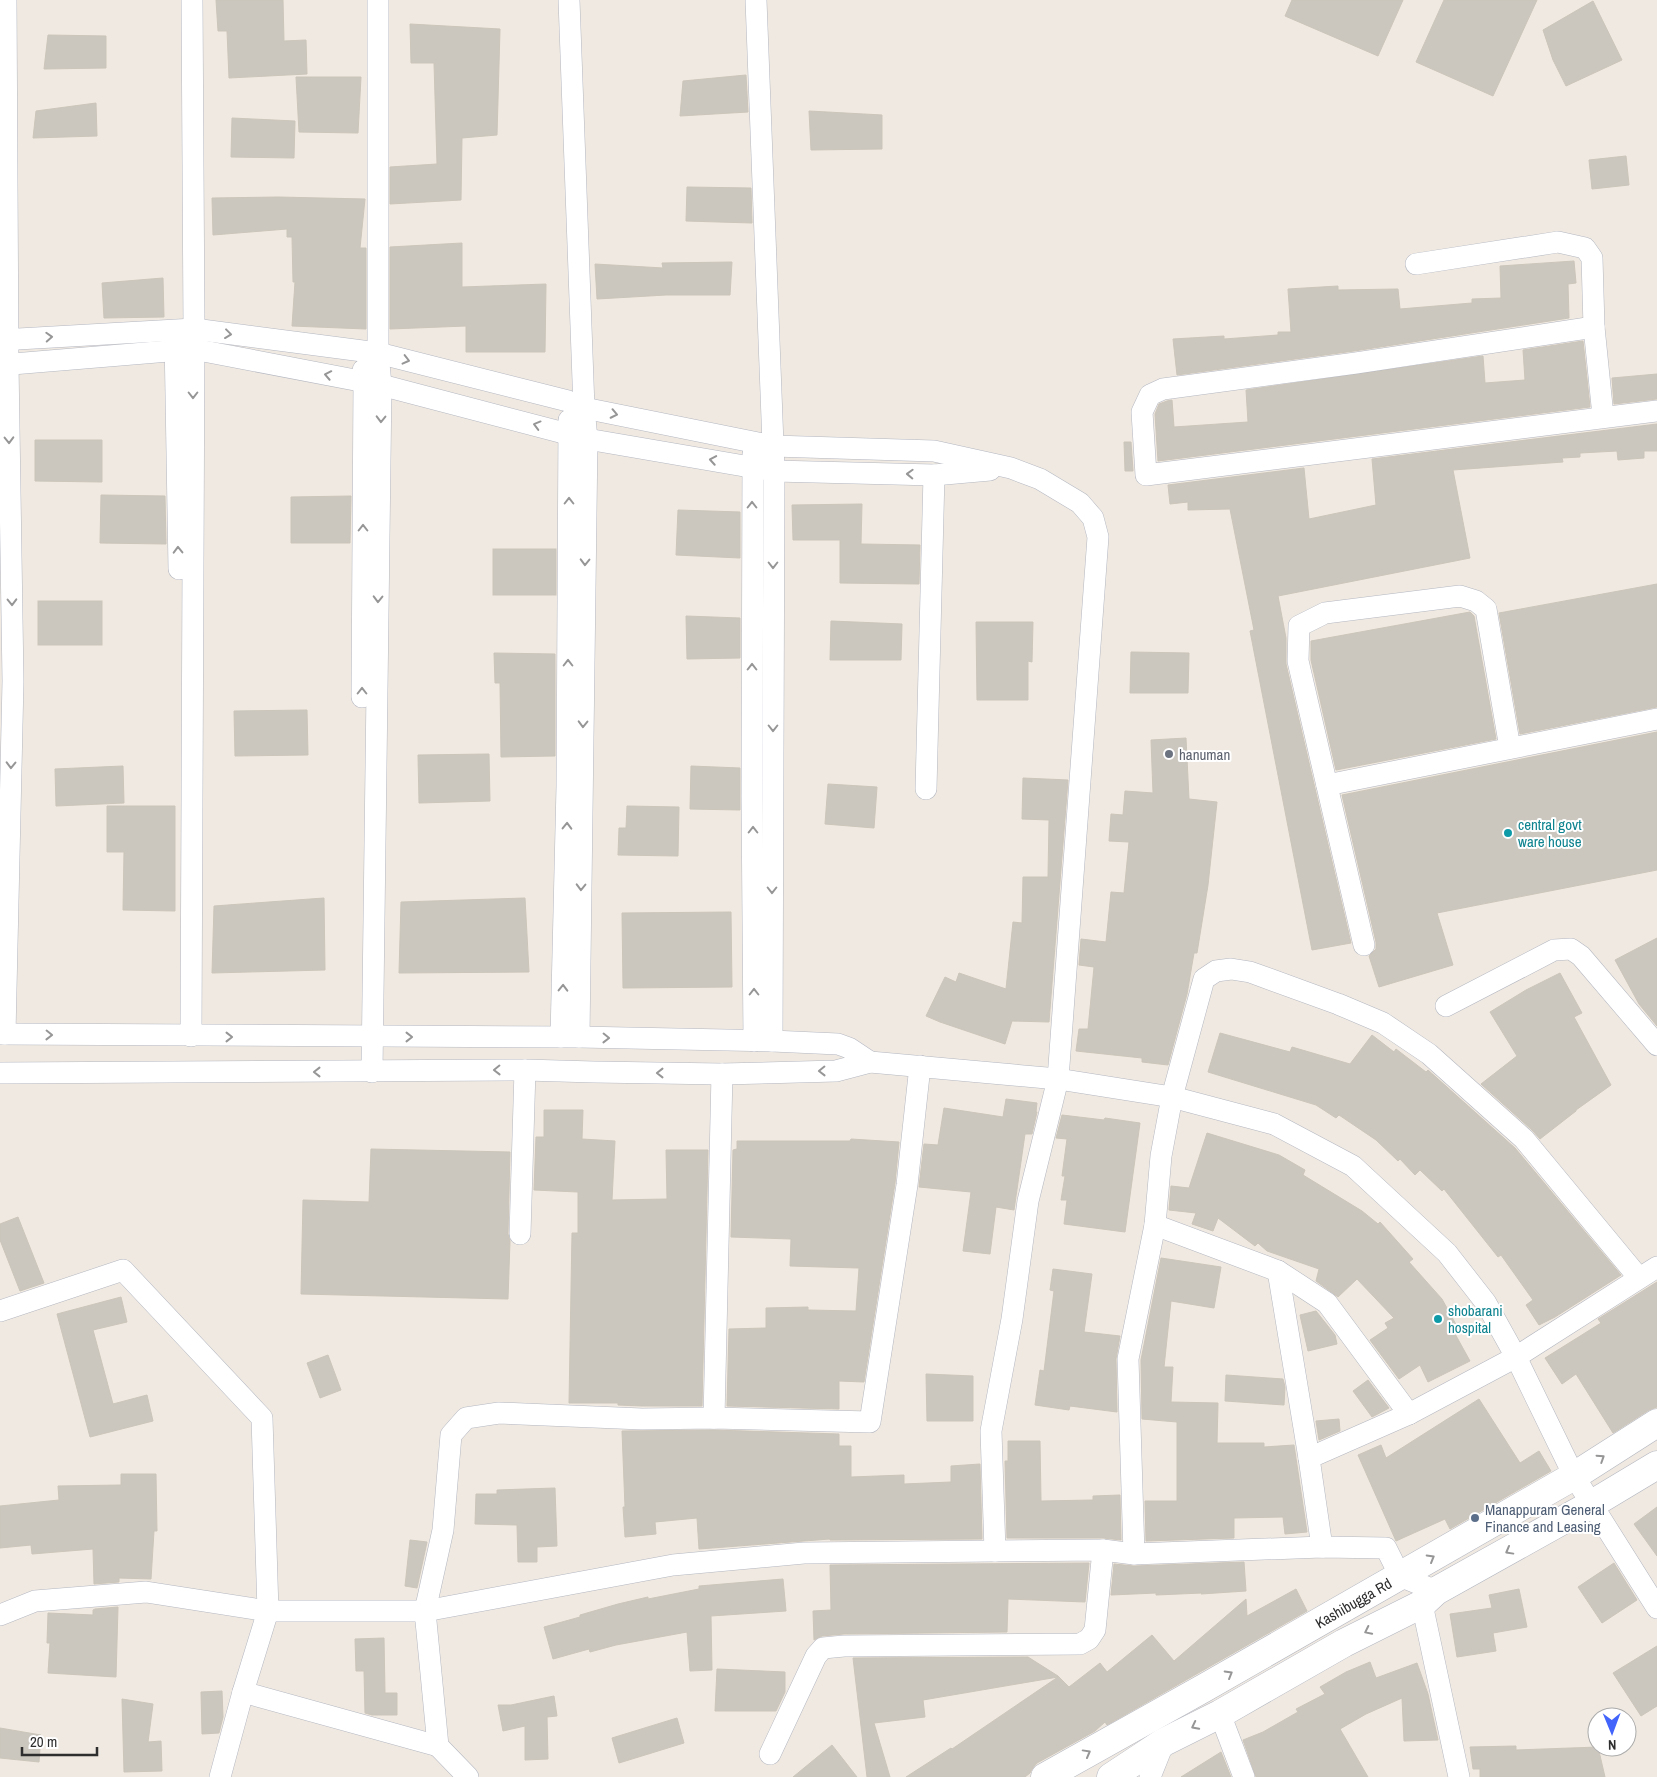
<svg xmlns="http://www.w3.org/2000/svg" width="1657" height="1777" font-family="'Archivo Narrow',sans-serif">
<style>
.building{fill:#cbc7bf;stroke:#cbc5ba}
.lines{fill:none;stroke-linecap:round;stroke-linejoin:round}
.street-casing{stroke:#b4b7c1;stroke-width:22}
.secondary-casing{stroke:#b4b7c1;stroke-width:29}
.street{stroke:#fff;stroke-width:21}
.secondary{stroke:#fff;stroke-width:28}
.oneway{stroke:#969696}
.worship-dot{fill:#6b7280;stroke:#fff;stroke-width:2}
.culture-dot{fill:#0f9aa8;stroke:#fff;stroke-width:2}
.service-dot{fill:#5c6f8a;stroke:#fff;stroke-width:2}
.labels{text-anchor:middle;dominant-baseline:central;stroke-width:4;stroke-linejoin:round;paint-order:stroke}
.worship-label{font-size:15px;fill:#5b616d;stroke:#fff;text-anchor:start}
.culture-label{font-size:15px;fill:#0d838f;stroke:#fff;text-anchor:start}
.service-label{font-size:15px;fill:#4e5e75;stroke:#fff;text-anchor:start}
.street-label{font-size:15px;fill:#2e2e2e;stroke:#fff}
</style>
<rect width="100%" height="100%" fill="#efe9e1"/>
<g class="building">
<polygon points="216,0 283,0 284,41 306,40 307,74 229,78 227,31 218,31"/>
<polygon points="1292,0 1403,0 1378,56 1285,16"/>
<polygon points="1444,0 1537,0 1493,96 1416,62"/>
<polygon points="1593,1 1622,60 1566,86 1553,60 1543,30"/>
<polygon points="410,24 500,29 497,135 462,138 461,200 390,204 390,167 437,164 434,63 411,63"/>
<polygon points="48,35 106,36 106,68 44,69"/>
<polygon points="746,75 748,112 680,116 683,81"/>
<polygon points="296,77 361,77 358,133 299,132"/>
<polygon points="96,103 97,136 33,138 36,111"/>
<polygon points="809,111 882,115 882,149 811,150"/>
<polygon points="232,118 295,121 294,158 231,157"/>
<polygon points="1626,156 1629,185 1592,189 1589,160"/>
<polygon points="687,187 751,188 752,223 686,221"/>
<polygon points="278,197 365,199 360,248 366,248 366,329 292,326 295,282 293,282 292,237 287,237 287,229 213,235 212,198"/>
<polygon points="462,243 462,287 546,284 545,352 466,352 466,326 390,329 390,247"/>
<polygon points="1574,261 1576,283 1568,284 1569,318 1354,351 1177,375 1173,339 1224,336 1224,339 1278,335 1278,332 1291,332 1288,289 1338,286 1338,290 1398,289 1400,309 1472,303 1472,299 1501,298 1500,266"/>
<polygon points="732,262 730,295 666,295 597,299 595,264 663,268 662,263"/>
<polygon points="163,278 164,317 104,318 102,283"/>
<polygon points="1583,341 1590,407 1158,461 1155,414 1159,404 1167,401 1172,400 1174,427 1248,422 1246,390 1483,356 1485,383 1525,380 1523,350"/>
<polygon points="1657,374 1657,399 1614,404 1612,378"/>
<polygon points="1657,424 1657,451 1644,451 1644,458 1618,460 1617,451 1580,453 1580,457 1562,458 1563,462 1453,470 1470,558 1278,596 1286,638 1286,664 1351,943 1312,950 1250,631 1254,630 1230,509 1188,510 1188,502 1170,504 1168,485 1304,468 1309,519 1376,505 1372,459"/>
<polygon points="35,440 102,440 102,482 35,481"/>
<polygon points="1124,442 1131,442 1133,471 1125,471"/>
<polygon points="101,495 165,496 166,544 100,543"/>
<polygon points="351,496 350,543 291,543 291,497"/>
<polygon points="862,504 861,544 920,545 919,584 840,583 840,540 793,540 792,505"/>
<polygon points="678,510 740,512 740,558 676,555"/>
<rect x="493" y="549" width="63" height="46"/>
<polygon points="1657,584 1657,707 1520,734 1499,613"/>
<rect x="38" y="601" width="64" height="44"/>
<polygon points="1470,612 1474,616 1496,739 1336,770 1311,660 1311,641"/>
<polygon points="686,616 740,618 740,658 687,659"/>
<polygon points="831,621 902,624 901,660 830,660"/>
<polygon points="976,622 1033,622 1032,662 1028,661 1028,700 977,700"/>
<polygon points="1131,652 1189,653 1188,693 1130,693"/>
<polygon points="494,653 555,654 555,756 501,757 500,683 495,683"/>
<polygon points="307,710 308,755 235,756 234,711"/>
<polygon points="1657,732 1657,870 1437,913 1453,965 1379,987 1369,956 1376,949 1376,942 1342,795"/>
<polygon points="1186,738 1189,799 1217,802 1208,885 1197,953 1194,953 1187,994 1168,1065 1142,1062 1142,1058 1076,1051 1079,1029 1088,1029 1094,967 1079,965 1081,939 1106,942 1111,892 1124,893 1129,842 1109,841 1111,814 1123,815 1125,791 1153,793 1151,740"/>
<polygon points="489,754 490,801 419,803 418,755"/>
<polygon points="123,766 124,803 56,806 55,769"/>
<polygon points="691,766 740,768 740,810 690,809"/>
<polygon points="1023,778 1068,780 1049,1022 1012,1021 1005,1044 940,1022 926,1016 945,977 956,982 959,973 1006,989 1013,922 1022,923 1023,877 1048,877 1049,820 1022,819"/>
<polygon points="828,784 877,787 874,828 825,824"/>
<polygon points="107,806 175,806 175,911 123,910 124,852 107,852"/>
<polygon points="627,806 679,807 678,856 618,855 619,828 626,828"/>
<polygon points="324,898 325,970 212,973 214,906"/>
<polygon points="525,898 529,972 399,973 401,902"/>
<polygon points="731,912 732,987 623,988 622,913"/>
<polygon points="1657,938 1657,1026 1639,1004 1615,960"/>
<polygon points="1560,973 1582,1013 1574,1017 1611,1085 1576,1110 1576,1111 1540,1139 1532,1130 1481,1084 1517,1056 1490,1012 1526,990"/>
<polygon points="1220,1033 1290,1052 1292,1047 1350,1064 1372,1035 1394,1052 1396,1049 1426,1072 1428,1070 1515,1148 1621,1275 1555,1317 1539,1325 1526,1305 1533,1300 1501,1255 1498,1257 1444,1189 1442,1191 1420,1170 1415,1175 1400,1159 1398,1161 1376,1140 1339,1115 1336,1118 1316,1105 1208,1072"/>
<polygon points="1006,1099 1037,1103 1036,1112 1037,1112 1032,1134 1025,1134 1014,1210 996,1207 990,1254 963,1251 971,1192 919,1187 924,1144 938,1145 944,1108 1003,1117"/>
<polygon points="544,1110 583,1110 582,1139 615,1141 612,1200 667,1199 666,1150 708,1150 702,1406 642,1406 618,1405 618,1403 569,1403 572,1233 578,1233 578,1192 534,1190 536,1137 544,1137"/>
<polygon points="1062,1115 1104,1120 1105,1118 1140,1123 1125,1232 1064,1224 1067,1200 1061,1200 1065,1176 1062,1176 1067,1139 1056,1138"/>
<polygon points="1207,1133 1279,1155 1305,1170 1303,1175 1362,1211 1378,1224 1380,1222 1413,1259 1409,1262 1442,1299 1459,1330 1454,1332 1470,1361 1428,1382 1420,1365 1399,1379 1370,1340 1388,1328 1385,1323 1394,1318 1357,1279 1338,1297 1316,1281 1319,1269 1267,1251 1258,1243 1255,1246 1218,1218 1213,1231 1192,1224 1196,1213 1169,1210 1171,1186 1189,1188"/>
<polygon points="851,1139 899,1142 895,1183 864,1382 839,1381 839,1409 727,1406 729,1329 766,1328 766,1308 808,1307 808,1310 856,1311 859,1268 790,1266 791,1239 731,1237 733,1150 737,1149 737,1141 850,1141"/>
<polygon points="371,1149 510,1152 508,1234 510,1241 508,1299 301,1294 303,1200 369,1202"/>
<polygon points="18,1217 44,1283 20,1291 0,1240 0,1224"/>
<polygon points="1161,1258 1221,1267 1214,1308 1171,1301 1164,1367 1173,1367 1171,1402 1218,1403 1217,1443 1264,1443 1264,1447 1294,1445 1307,1532 1285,1534 1283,1517 1234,1518 1234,1538 1146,1541 1145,1501 1177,1501 1177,1422 1142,1419 1141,1360"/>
<polygon points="1053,1269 1092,1274 1084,1332 1120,1336 1116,1359 1117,1412 1070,1406 1069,1410 1035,1405 1040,1370 1044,1371 1054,1291 1050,1290"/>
<polygon points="1657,1282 1657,1407 1649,1410 1613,1433 1576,1374 1562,1384 1545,1358 1601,1323 1598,1319"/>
<polygon points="121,1297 127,1322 93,1330 113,1404 147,1395 153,1421 90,1437 57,1314"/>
<polygon points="1316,1311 1335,1335 1337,1344 1308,1351 1300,1315"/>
<polygon points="328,1355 341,1390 320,1398 307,1363"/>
<polygon points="926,1374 973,1376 973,1421 927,1421"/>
<polygon points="1226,1375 1283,1379 1285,1387 1284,1405 1225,1401"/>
<polygon points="1368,1380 1389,1408 1372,1417 1353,1391"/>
<polygon points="1479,1399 1520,1463 1539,1451 1551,1471 1450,1529 1445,1519 1396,1541 1358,1455 1381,1445 1386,1458"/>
<polygon points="1339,1419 1340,1431 1319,1440 1316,1421"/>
<polygon points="714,1430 839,1434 839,1446 851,1446 851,1477 904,1475 904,1484 951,1482 951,1466 980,1464 982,1539 830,1540 830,1539 699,1549 697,1518 655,1522 656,1534 625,1537 623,1507 625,1507 622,1431"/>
<polygon points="1008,1441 1040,1441 1041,1501 1093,1500 1093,1496 1120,1495 1121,1540 1103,1538 1007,1538 1005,1461 1008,1461"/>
<polygon points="121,1474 156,1474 157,1531 154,1531 151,1579 119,1578 119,1582 94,1584 93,1549 32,1554 31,1545 0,1548 0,1506 59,1500 58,1486 121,1485"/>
<polygon points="555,1488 557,1546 537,1547 537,1562 518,1562 517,1525 475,1524 476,1494 497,1494 497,1490"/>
<polygon points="1657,1507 1657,1556 1634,1524"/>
<polygon points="410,1540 427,1542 417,1588 405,1586"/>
<polygon points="1244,1562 1246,1591 1201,1594 1202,1593 1156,1595 1156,1593 1111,1595 1114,1564 1134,1566"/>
<polygon points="1089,1563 1085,1602 1008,1599 1007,1632 844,1634 822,1636 814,1640 813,1611 831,1610 830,1565"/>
<polygon points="1614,1563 1637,1600 1602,1623 1578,1587"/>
<polygon points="783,1579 786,1611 711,1616 712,1670 690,1671 687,1632 616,1645 590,1652 589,1649 553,1659 544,1627 580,1617 580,1615 618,1604 648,1597 648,1599 699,1589 699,1586"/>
<polygon points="1296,1589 1307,1611 1107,1725 1105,1722 1095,1731 1037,1763 1032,1769 1030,1773 1025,1777 906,1777 951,1748 952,1749 1058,1677 923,1700 925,1717 874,1723 890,1777 867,1777 853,1658 1028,1657 1058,1676 1069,1687 1100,1663 1107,1672 1152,1635 1174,1661 1246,1599 1247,1616"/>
<polygon points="1519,1589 1527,1627 1493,1633 1496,1651 1457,1657 1450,1614 1492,1608 1489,1595"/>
<polygon points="118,1607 116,1677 48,1673 50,1643 47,1643 48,1613 93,1615 93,1610 95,1609"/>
<polygon points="384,1638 385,1693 397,1693 397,1715 372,1715 365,1713 364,1671 356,1671 355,1639"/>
<polygon points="1657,1646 1657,1706 1641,1716 1613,1673"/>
<polygon points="1370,1662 1376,1678 1417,1663 1428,1694 1438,1740 1404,1741 1402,1698 1366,1714 1340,1729 1368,1777 1256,1777 1243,1740 1263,1732 1298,1712 1296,1709 1325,1694 1320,1687 1346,1672"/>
<polygon points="717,1669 785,1672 785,1692 776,1711 715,1711"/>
<polygon points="222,1691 223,1717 219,1733 202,1734 201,1692"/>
<polygon points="554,1696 557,1716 547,1717 548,1759 525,1760 525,1726 503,1731 498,1705 511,1705"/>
<polygon points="122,1699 153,1704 148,1742 161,1741 162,1771 124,1772"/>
<polygon points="677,1718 684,1743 619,1763 612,1738"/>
<polygon points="0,1728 41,1735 39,1762 0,1758"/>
<polygon points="832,1745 857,1777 793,1777"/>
<polygon points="1516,1746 1516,1750 1598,1747 1605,1777 1480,1777 1480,1769 1473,1769 1470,1747"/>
<polygon points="1221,1752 1231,1777 1181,1777"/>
</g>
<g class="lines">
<defs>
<g id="street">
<polyline points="569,0 584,408 587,439 579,1037"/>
<polyline points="756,0 774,471 772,1041"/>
<polyline points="1416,264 1558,242 1585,248 1592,258 1594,327 1603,416"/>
<polyline points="1594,327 1356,363 1163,389 1150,395 1142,412 1146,475 1657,411"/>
<polyline points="175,337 179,569"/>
<polyline points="0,340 194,329 378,353 568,401 584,408 773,446 934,451 1011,468 1040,479 1080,503 1093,518 1098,537 1058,1079 1028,1201 1012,1319 991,1431 995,1551"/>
<polyline points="0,365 193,349 381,385 587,439 774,471 934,475 990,470"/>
<polyline points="753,454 752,798 754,1041"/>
<polyline points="362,697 364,382 363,370"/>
<polyline points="1327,785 1657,719"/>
<polyline points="926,789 934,475"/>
<polyline points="1364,945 1298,661 1299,626 1325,613 1460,596 1476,601 1486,609 1510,748"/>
<polyline points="1446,1006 1554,950 1571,949 1581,956 1657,1045"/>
<polyline points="0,1034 579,1037 772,1041 838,1044 849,1048 870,1062"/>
<polyline points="5,1034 13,681 8,364 6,0"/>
<polyline points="191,1036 194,329 192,0"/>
<polyline points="561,1037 567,786 569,420"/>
<polyline points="372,1072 381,385 378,353 378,0"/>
<polyline points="0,1073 525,1070 594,1072 722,1074 836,1071 870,1062 1058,1079 1172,1097 1274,1124 1353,1166 1447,1253 1486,1303 1516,1357 1574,1476 1657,1608"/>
<polyline points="1155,1225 1278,1271 1327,1303 1409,1414"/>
<polyline points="520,1234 525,1070"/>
<polyline points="1278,1271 1309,1458"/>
<polyline points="0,1311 123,1270 262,1418 268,1611 243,1692 220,1777"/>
<polyline points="714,1418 722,1074"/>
<polyline points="1322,1547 1309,1458 1409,1414 1516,1357 1657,1267"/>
<polyline points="1134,1554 1128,1359 1155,1225 1161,1156 1172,1097 1204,979 1216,971 1231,969 1250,972 1338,1004 1383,1023 1429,1054 1524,1139 1639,1278"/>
<polyline points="1422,1604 1459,1777"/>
<polyline points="0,1615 35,1601 146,1592 268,1611 425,1611 673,1565 804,1553 1103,1550 1134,1554 1322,1547 1386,1548 1400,1576 1436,1591"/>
<polyline points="243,1692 438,1746"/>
<polyline points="1220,1714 1244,1777"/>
<polyline points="770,1754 816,1656 823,1648 844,1646 1080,1644 1089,1639 1095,1630 1103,1550"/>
<polyline points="468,1777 438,1746 425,1611 443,1530 451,1435 466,1418 499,1413 642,1419 714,1418 870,1422 907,1185 920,1066"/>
<polyline points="1150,1777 1164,1742"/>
</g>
<g id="secondary">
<path id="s1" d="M1045,1777l159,-89 370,-212 83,-53"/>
<polyline points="1111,1777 1164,1742 1220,1714 1344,1643 1422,1604 1436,1591 1592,1504 1657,1465"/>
</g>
</defs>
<use href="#street" class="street-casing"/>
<use href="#secondary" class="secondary-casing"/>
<use href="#street" class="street"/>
<use href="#secondary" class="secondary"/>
</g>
<defs><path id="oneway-chevron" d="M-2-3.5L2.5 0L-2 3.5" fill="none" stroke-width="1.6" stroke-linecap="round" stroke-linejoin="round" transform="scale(1.25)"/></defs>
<g class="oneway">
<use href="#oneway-chevron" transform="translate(228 334) rotate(7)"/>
<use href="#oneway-chevron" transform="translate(49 337) rotate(-3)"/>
<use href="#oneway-chevron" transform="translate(406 360) rotate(14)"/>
<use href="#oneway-chevron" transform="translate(328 375) rotate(-169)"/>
<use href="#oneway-chevron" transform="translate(193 395) rotate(90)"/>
<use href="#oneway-chevron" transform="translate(614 414) rotate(12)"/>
<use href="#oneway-chevron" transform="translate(381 419) rotate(91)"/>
<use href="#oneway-chevron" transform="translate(537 425) rotate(-165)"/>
<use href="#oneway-chevron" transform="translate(9 440) rotate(89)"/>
<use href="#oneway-chevron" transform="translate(713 460) rotate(-170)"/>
<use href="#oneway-chevron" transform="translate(910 474) rotate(-178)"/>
<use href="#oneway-chevron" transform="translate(569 501) rotate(-90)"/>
<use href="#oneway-chevron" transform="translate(752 505) rotate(-90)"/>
<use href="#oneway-chevron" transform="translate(363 528) rotate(-90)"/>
<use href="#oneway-chevron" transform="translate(178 550) rotate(-91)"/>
<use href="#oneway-chevron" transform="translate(585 562) rotate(91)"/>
<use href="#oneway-chevron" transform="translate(773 565) rotate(90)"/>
<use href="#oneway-chevron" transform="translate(378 599) rotate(91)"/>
<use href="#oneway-chevron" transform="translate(12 602) rotate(89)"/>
<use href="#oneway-chevron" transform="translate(568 663) rotate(-90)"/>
<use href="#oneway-chevron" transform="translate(752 667) rotate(-90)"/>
<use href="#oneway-chevron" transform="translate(362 691) rotate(-90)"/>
<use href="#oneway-chevron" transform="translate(583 724) rotate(91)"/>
<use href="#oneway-chevron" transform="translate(773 728) rotate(90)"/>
<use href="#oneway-chevron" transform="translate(11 765) rotate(91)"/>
<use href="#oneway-chevron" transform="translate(567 826) rotate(-89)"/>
<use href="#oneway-chevron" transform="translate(753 830) rotate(-90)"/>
<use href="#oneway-chevron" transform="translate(581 887) rotate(91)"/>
<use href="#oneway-chevron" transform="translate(772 890) rotate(90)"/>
<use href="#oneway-chevron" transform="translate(563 988) rotate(-89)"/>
<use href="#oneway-chevron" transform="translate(754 992) rotate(-90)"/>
<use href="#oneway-chevron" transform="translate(49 1035) rotate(1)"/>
<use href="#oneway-chevron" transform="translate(229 1037)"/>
<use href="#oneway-chevron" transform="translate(409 1037)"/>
<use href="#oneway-chevron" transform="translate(606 1038) rotate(1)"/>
<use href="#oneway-chevron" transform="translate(497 1070) rotate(179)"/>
<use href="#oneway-chevron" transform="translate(822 1071) rotate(179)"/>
<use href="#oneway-chevron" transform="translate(317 1072) rotate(180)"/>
<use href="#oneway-chevron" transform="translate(660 1073) rotate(-180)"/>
<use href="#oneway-chevron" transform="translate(1601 1458) rotate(-33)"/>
<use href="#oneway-chevron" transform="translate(1509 1551) rotate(151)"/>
<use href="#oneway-chevron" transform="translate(1431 1558) rotate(-30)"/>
<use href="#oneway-chevron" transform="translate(1368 1631) rotate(154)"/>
<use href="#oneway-chevron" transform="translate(1229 1674) rotate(-30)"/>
<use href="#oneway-chevron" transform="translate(1195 1726) rotate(153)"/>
<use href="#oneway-chevron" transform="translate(1087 1753) rotate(-29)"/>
</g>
<circle class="worship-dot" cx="1169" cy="754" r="5"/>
<g class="culture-dot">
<circle cx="1508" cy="833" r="5"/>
<circle cx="1438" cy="1319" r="5"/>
</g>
<circle class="service-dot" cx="1475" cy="1518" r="5"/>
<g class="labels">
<g class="worship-label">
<text x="1179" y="754">hanuman</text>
</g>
<g class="culture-label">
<text x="1518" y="824">central govt<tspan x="1518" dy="17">ware house</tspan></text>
<text x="1448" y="1310">shobarani<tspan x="1448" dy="17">hospital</tspan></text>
</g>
<g class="service-label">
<text x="1485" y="1509">Manappuram General<tspan x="1485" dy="17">Finance and Leasing</tspan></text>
</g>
<g class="street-label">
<text stroke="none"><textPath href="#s1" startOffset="354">Kashibugga Rd</textPath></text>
</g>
</g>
<g transform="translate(1612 1732) rotate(179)"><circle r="24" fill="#ffffff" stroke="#ababab"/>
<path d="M0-4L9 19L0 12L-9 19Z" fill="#4264fb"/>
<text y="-8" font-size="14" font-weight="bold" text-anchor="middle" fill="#2e2e2e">N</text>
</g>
<path d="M22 1747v8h75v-8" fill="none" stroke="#2e2e2e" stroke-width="2.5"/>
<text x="30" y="1747" font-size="15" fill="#2e2e2e" stroke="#ffffff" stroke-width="4" paint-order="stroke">20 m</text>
</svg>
